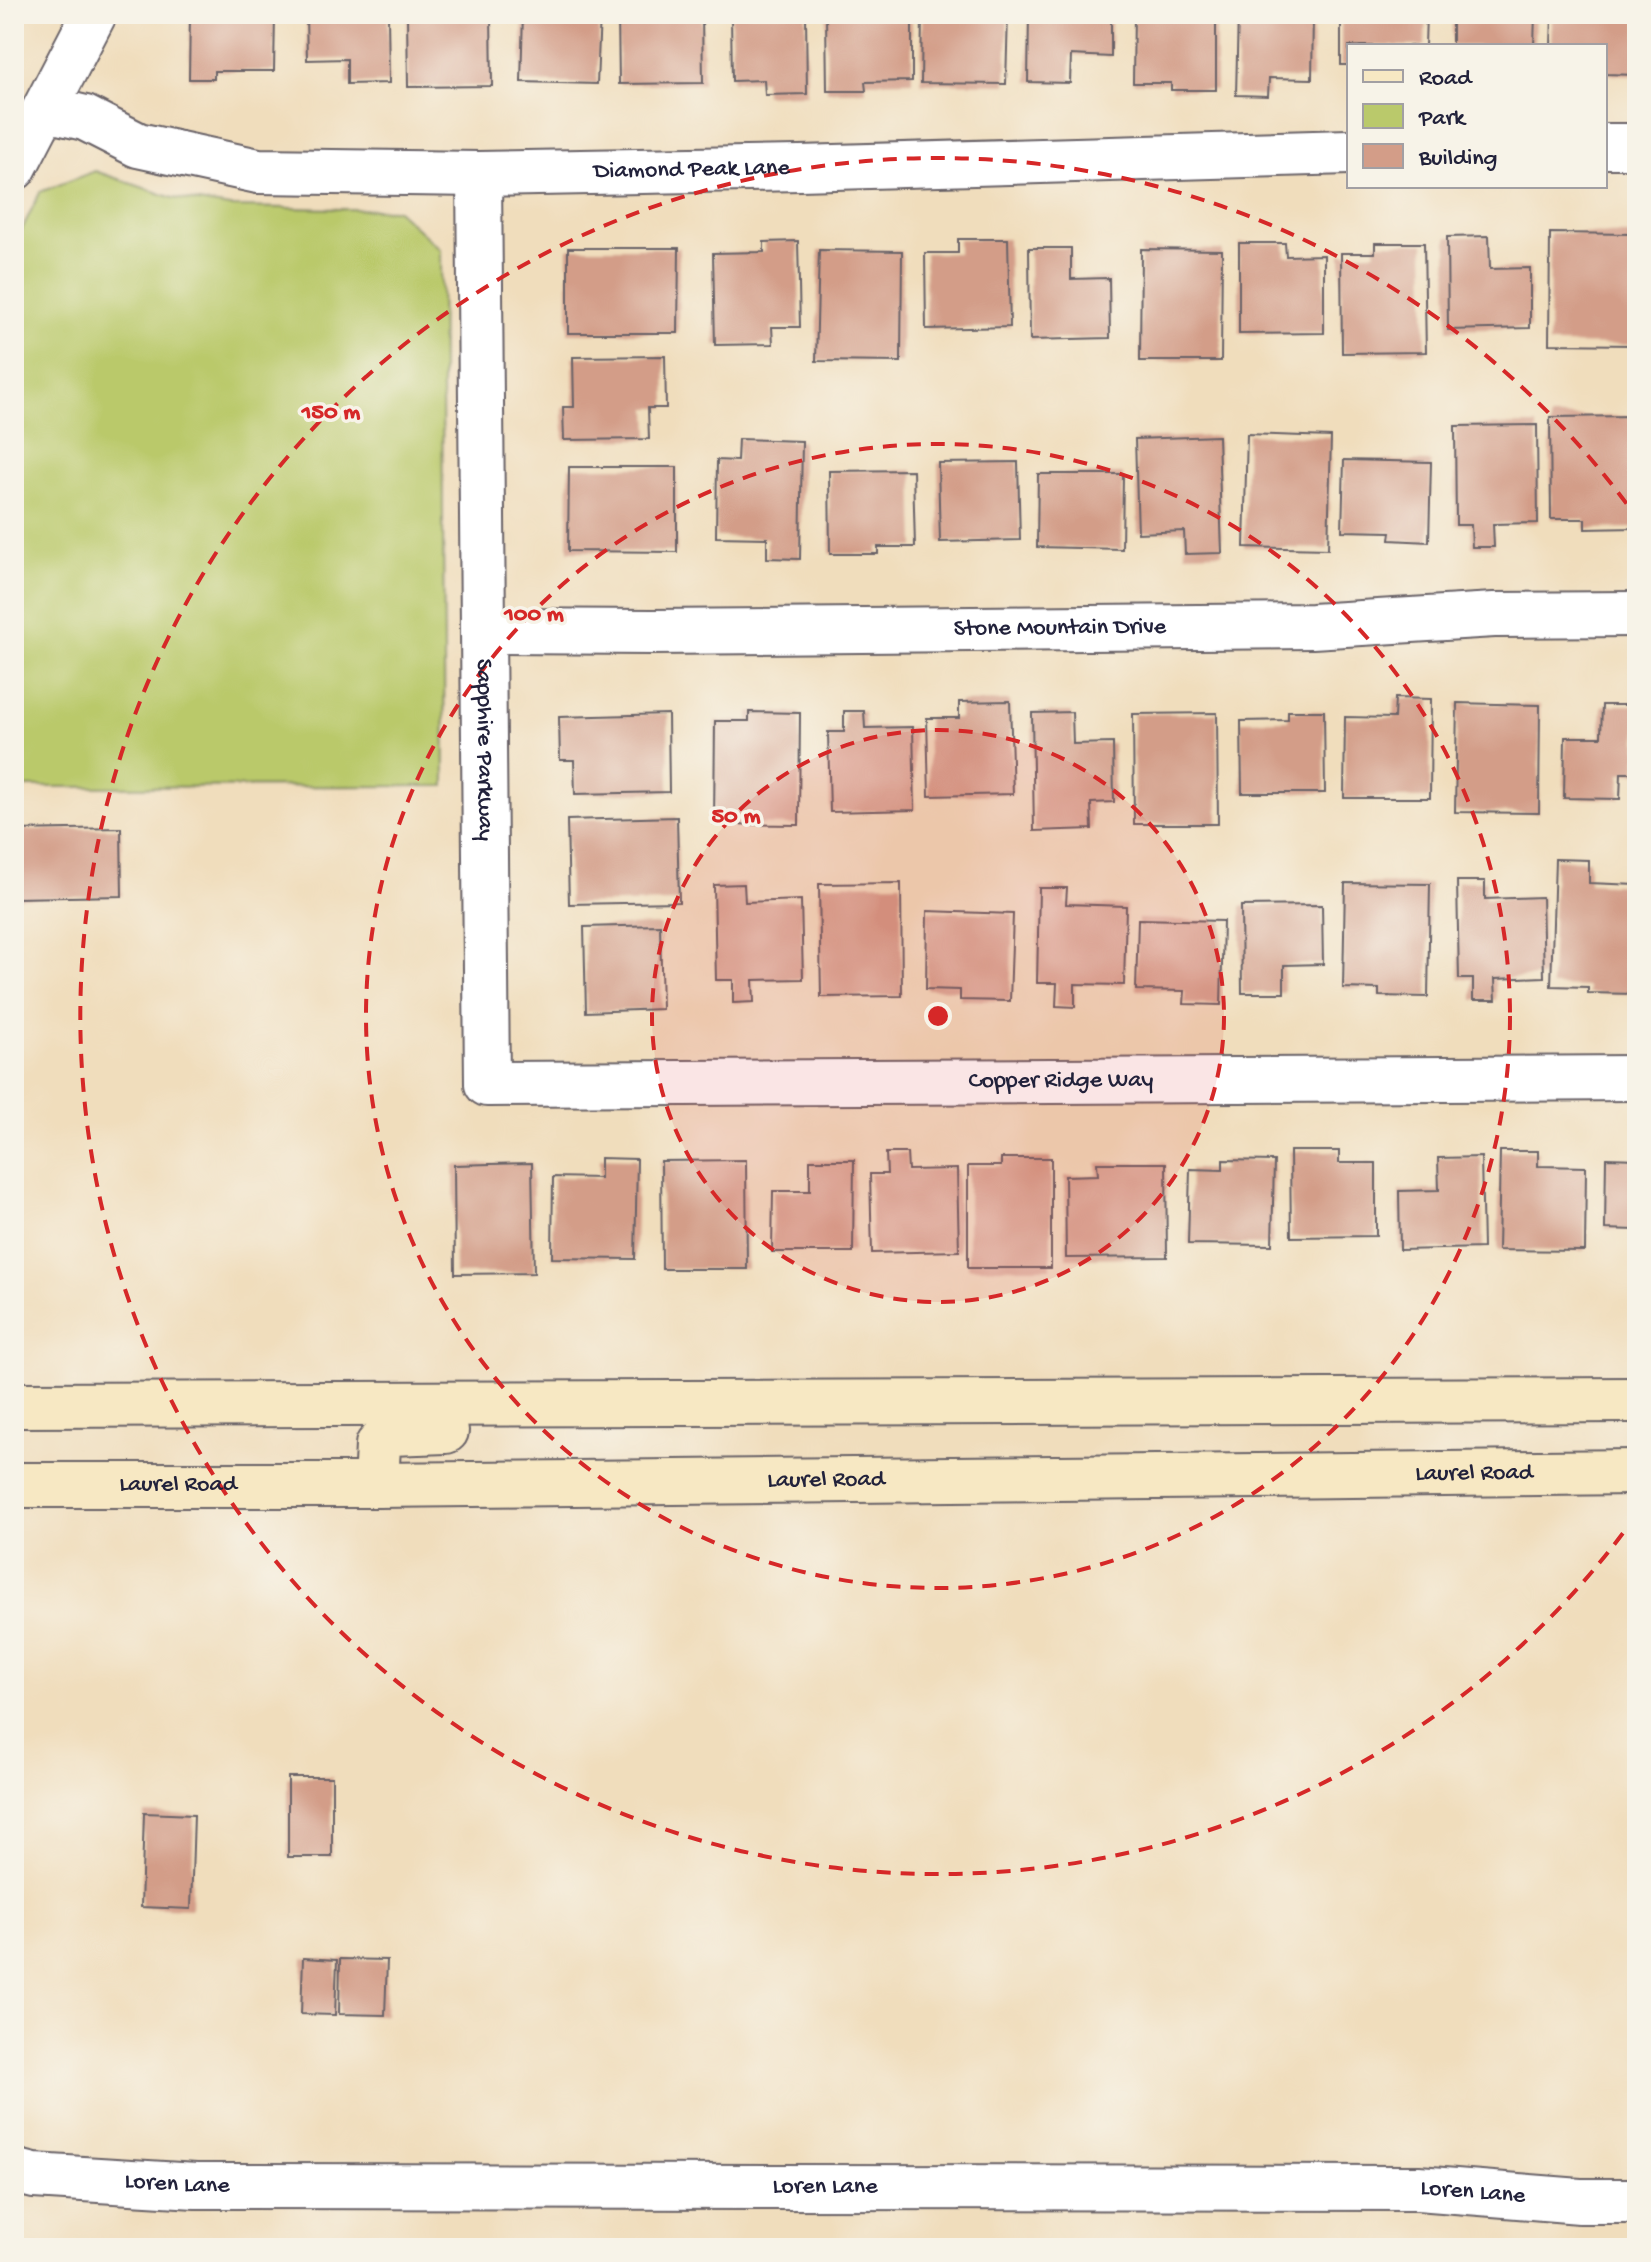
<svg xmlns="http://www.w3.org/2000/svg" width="1651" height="2262" font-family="'Gochi Hand',sans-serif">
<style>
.green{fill:#bac96b;stroke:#6e7653;stroke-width:2}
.building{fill:#d39d88}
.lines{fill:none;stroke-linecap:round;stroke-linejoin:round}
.street-casing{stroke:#6a6368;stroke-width:48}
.secondary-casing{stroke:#6a6368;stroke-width:48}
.street{stroke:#fff;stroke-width:44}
.secondary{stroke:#f7e8c3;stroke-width:44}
.ring{fill:none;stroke:#d62828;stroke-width:4;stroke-dasharray:14 10}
.labels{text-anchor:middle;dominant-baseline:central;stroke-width:7;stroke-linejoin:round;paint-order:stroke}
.street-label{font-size:24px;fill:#22223b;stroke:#f7f3e8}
.centre{fill:#d62828;stroke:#f7f3e8;stroke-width:4}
.ring-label{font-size:24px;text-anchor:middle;font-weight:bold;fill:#d62828;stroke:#f7f3e8;stroke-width:7;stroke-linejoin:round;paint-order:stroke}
</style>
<rect width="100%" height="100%" fill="#f7f3e8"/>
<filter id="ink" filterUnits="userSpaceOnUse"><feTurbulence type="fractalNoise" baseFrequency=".0125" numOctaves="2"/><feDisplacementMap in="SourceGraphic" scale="16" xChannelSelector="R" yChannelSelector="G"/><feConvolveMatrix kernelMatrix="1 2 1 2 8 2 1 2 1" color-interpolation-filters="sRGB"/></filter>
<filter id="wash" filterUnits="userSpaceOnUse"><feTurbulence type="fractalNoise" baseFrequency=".006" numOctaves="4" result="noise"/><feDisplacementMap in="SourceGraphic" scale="32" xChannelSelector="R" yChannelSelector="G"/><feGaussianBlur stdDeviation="1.8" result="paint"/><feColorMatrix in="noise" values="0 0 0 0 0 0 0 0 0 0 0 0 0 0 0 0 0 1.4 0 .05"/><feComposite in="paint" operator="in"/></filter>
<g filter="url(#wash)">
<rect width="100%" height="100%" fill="#f0ddbc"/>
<polygon class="green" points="95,171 173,198 230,207 397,210 441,250 445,786 14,787 14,246 40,192"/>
<g id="blocks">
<g class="building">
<polygon points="190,14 275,14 274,71 214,71 214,79 189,79"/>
<polygon points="306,14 388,14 389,83 347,84 347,59 307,60"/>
<polygon points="407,14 491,14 492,86 408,87"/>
<polygon points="523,14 600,14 597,84 521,82"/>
<polygon points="618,14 702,14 703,83 619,84"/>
<polygon points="731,14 806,14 807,94 765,95 764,80 732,81"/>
<polygon points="826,14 912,14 912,81 865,82 866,91 827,91"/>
<polygon points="922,14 1008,14 1006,84 921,83"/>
<polygon points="1029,14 1111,14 1111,57 1071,55 1070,83 1028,82"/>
<polygon points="1134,14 1216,14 1216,90 1171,90 1171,83 1133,83"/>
<polygon points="1238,14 1313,14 1312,79 1269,78 1268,96 1236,95"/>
<polygon points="1341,14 1426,14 1425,46 1349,46 1349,65 1341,65"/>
<polygon points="1452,14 1535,14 1534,46 1452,46"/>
<polygon points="1552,14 1637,14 1637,75 1605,74 1605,46 1551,46"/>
<polygon points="1550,233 1635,234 1633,345 1549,344"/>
<polygon points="1489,236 1490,269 1530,268 1530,328 1448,330 1447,237"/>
<polygon points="958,239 1008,239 1010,327 926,329 925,253 958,253"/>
<polygon points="798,241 800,327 772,327 773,344 715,345 713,253 764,252 764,242"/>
<polygon points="1239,243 1285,243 1286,256 1324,255 1324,333 1239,334"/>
<polygon points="1375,243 1424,243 1426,352 1342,353 1341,253 1375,253"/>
<polygon points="568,248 679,248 678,333 568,333"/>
<polygon points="1029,248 1071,248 1071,279 1109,278 1110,338 1030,340"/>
<polygon points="1141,249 1222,250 1221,361 1140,361"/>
<polygon points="819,250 902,251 901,362 816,361"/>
<polygon points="665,356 666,408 648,408 649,439 564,440 563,407 574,407 573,357"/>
<polygon points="1635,416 1636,528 1585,529 1585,519 1551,519 1550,417"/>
<polygon points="1537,425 1538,523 1493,524 1494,547 1472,547 1471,525 1456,525 1455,426"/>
<polygon points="1247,434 1331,437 1328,549 1244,547"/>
<polygon points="1218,436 1222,553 1185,554 1184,531 1138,533 1135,439"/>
<polygon points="738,439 802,441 800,559 767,558 767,538 716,537 717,460 737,461"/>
<polygon points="1344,460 1431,462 1429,542 1390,540 1391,532 1342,531"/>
<polygon points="1018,462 1020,540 940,542 938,463"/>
<polygon points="569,467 677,467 677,552 568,551"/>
<polygon points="913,470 915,547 878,547 878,554 830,554 829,471"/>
<polygon points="1038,474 1123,474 1122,549 1037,547"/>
<polygon points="1395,698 1431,699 1430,798 1344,798 1345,717 1394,718"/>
<polygon points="1010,701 1013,794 929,796 927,718 959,718 959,702"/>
<polygon points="1457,703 1540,705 1539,813 1455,812"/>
<polygon points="1602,705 1637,705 1637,773 1621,773 1620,799 1564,798 1565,737 1601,737"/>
<polygon points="844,711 864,711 865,728 913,727 915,810 830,812 828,732 844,732"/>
<polygon points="1288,711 1324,711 1325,793 1242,793 1241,721 1288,720"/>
<polygon points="749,712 800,713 799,825 714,824 715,721 749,721"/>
<polygon points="1072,712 1073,744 1113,743 1114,802 1091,803 1092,829 1034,831 1032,713"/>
<polygon points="1217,713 1218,824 1134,824 1133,714"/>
<polygon points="668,714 669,792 575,794 574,760 560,760 559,717"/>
<polygon points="677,817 679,902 569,904 567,820"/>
<polygon points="121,828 122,896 14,898 14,830"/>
<polygon points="1555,859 1589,860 1589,883 1637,885 1636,994 1588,993 1588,987 1551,986"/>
<polygon points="1457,881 1485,881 1485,899 1542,897 1544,977 1495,979 1496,1000 1473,1000 1473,979 1459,979"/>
<polygon points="901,883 902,996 821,997 819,884"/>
<polygon points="1345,883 1430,884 1428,997 1379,996 1379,989 1343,988"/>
<polygon points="744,884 745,902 801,900 803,979 753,980 754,1002 733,1003 733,980 716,980 714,885"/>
<polygon points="1039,888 1067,888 1066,904 1126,906 1124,985 1075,984 1075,1007 1056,1006 1057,983 1037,983"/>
<polygon points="1322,905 1323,964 1284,965 1284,993 1242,993 1241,906"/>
<polygon points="927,911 1013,914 1010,1001 960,1000 960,990 926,989"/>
<polygon points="1138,919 1223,921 1221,1005 1184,1004 1185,991 1136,990"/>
<polygon points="660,925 662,1009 586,1012 584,927"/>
<polygon points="1290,1151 1339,1151 1339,1163 1376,1163 1376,1236 1291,1237"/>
<polygon points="1500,1151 1538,1151 1538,1166 1586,1167 1585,1251 1498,1250"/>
<polygon points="886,1153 907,1153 908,1170 957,1169 959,1251 872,1253 870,1174 887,1174"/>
<polygon points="1481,1157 1483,1248 1400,1250 1399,1191 1439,1190 1438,1158"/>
<polygon points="600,1158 637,1159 635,1259 552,1258 553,1177 600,1178"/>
<polygon points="1001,1158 1051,1158 1051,1268 968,1268 968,1166 1001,1166"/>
<polygon points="1606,1158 1637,1159 1637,1230 1605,1229"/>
<polygon points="746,1160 747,1269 662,1269 661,1161"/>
<polygon points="810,1160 854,1160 853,1252 772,1252 773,1191 810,1191"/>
<polygon points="1223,1160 1274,1161 1272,1245 1188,1244 1190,1169 1223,1170"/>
<polygon points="532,1163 534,1273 455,1274 454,1165"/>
<polygon points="1097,1163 1166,1163 1167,1257 1066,1258 1065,1176 1098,1175"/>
<rect x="288" y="1777" width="44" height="80"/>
<polygon points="144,1813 194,1815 191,1909 141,1907"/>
<polygon points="303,1958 337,1960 335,2015 301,2014"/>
<polygon points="340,1959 387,1960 385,2015 339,2014"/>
</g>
</g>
</g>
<g filter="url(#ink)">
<use href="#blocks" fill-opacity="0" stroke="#6a6368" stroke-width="2"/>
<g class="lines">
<defs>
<g id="street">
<path id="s1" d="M46,109l39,9 53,27 120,26 221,3 321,-6 549,-16"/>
<polyline points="1605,146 1637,146"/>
<polyline points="14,168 94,14"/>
<path id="s2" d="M479,174l8,910 1150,-6"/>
<path id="s3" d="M484,631l168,1 660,-6 182,-11 143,-1"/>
<path id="s4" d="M14,2171l20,5 162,10 1222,2 162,13h57"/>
</g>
<g id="secondary">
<polyline points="14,1405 1637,1400"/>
<path id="s5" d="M14,1485h362l1261,-13"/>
<polyline points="376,1485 378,1445 390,1433 446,1431"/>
</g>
</defs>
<use href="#street" class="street-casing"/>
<use href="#secondary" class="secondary-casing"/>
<use href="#street" class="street"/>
<use href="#secondary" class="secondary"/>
</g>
</g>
<circle cx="938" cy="1016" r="286" fill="#d62828" fill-opacity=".12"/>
<g class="ring">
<circle cx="938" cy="1016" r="286"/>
<circle cx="938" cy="1016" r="572"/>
<path d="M1637 1514A858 858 0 1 1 1637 518"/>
</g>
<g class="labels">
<g class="street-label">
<text stroke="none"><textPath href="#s1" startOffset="656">Diamond Peak Lane</textPath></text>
<text stroke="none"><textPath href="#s3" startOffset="576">Stone Mountain Drive</textPath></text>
<text stroke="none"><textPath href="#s2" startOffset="576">Sapphire Parkway</textPath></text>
<text stroke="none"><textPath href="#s2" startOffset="1484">Copper Ridge Way</textPath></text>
<text stroke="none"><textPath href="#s5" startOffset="1460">Laurel Road</textPath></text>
<text stroke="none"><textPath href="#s5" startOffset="812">Laurel Road</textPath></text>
<text stroke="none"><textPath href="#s5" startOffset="164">Laurel Road</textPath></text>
<text stroke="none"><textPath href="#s4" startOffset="164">Loren Lane</textPath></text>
<text stroke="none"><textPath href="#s4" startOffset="812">Loren Lane</textPath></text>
<text stroke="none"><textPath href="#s4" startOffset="1460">Loren Lane</textPath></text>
</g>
</g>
<circle cx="938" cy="1016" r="12" class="centre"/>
<g class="ring-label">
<text x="331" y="418">150 m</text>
<text x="534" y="620">100 m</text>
<text x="736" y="822">50 m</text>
</g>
<rect width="1651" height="2262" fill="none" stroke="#f7f3e8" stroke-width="48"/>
<rect x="1347" y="44" width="260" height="144" fill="#f7f3e8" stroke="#a29fa3" stroke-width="2"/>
<rect x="1363" y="70" width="40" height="12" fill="#f7e8c3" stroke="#a29fa3" stroke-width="2"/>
<text x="1419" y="84" font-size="24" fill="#22223b">Road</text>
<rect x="1363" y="104" width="40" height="24" fill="#bac96b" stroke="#a29fa3" stroke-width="2"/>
<text x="1419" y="124" font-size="24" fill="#22223b">Park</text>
<rect x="1363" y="144" width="40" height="24" fill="#d39d88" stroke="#a29fa3" stroke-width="2"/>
<text x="1419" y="164" font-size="24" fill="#22223b">Building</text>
</svg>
